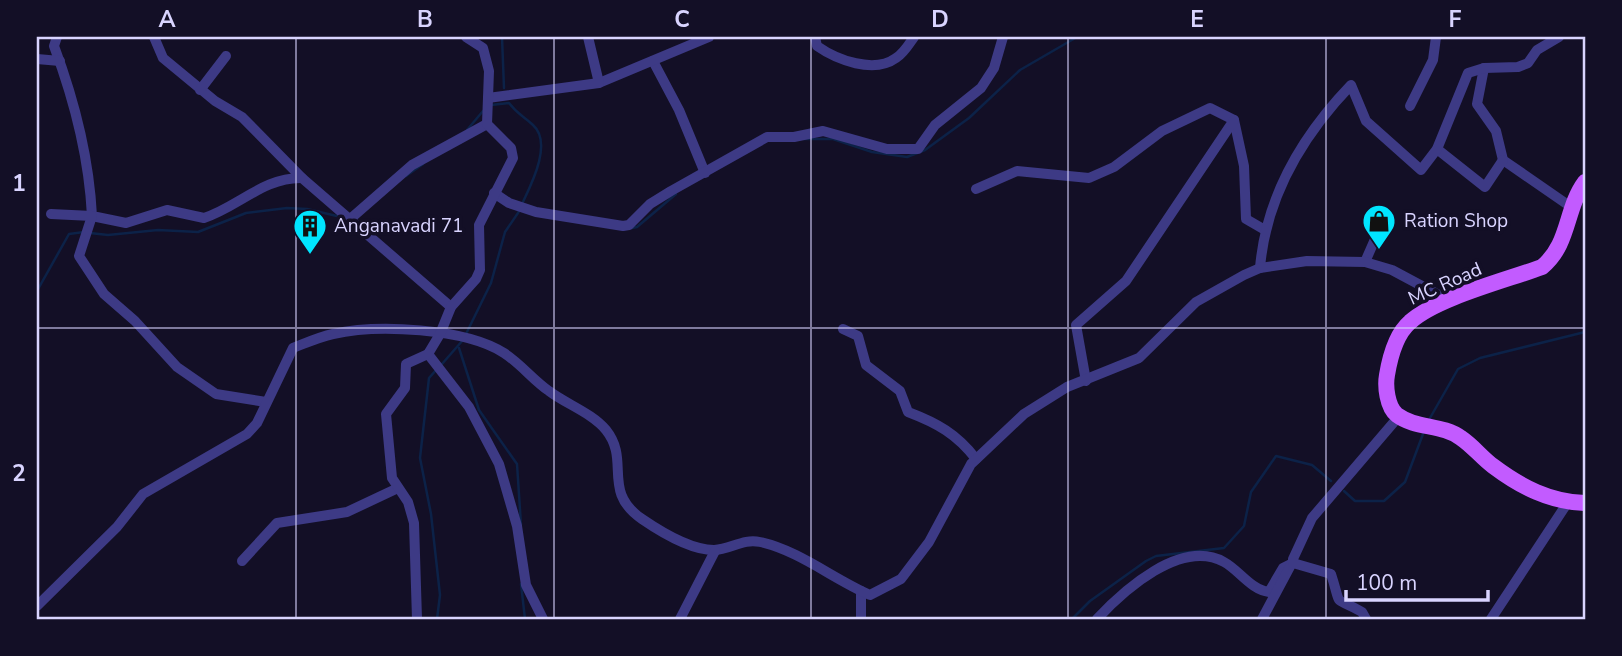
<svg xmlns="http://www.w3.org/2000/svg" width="1622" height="656" font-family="'Nunito Sans',sans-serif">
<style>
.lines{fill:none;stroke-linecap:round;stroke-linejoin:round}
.stream{stroke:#0c2248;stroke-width:2.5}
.street{stroke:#3d3a85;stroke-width:10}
.primary{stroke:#c25bff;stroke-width:16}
.grid{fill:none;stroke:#d9d4ff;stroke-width:2;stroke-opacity:0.55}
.labels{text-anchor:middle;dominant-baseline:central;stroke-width:7;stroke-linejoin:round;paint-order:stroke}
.poi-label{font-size:19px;fill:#d9d4ff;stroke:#130f26;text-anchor:start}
.street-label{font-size:19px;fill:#d9d4ff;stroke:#130f26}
.neatline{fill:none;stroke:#d9d4ff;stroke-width:2.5}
.grid-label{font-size:23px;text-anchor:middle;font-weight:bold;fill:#d9d4ff}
</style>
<rect width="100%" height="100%" fill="#130f26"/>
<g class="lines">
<g class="stream">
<polyline points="502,37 504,88"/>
<path d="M491,105l18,-2c9,12 15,13 24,22 20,18 -2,60 -11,79"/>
<polyline points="467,130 483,111"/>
<polyline points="804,139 833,139 872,152 907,157 925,150 969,118 1020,70 1077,37"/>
<polyline points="406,176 423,164"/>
<polyline points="632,228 637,227 676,194"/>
<polyline points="90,233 108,235 158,230 198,232 246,213 287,208 307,209 341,217"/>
<polyline points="37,291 69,234 84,232"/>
<polyline points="466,334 491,283 505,232 520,210"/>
<polyline points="459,348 479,410 517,464 521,525"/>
<polyline points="442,364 463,340"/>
<polyline points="1430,418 1458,369 1480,358 1585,332"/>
<polyline points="1344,491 1355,501 1384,501 1405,482 1423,434"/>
<polyline points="521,584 525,619"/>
<polyline points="437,619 440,595 431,514 420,458 429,378 437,369"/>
<polyline points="1072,619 1090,601 1146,561 1156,556 1224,548 1244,526 1251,492 1276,456 1312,465 1331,481"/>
</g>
<g class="street">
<path d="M57,37l-3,9c21,56 35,110 38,170l34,7 41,-13 37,8c34,-11 60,-41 98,-40"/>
<polyline points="154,37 163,58 215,101 242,117 302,178 451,307"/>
<path d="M815,37l2,9c20,14 57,28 79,12 8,-5 13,-14 18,-21"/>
<polyline points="37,59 60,61"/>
<polyline points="653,61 679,110 705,173"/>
<polyline points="1484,68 1477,104 1496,131 1503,160 1571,207"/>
<polyline points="599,83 709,37"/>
<polyline points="200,90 226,56"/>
<polyline points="488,98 599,83 588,37"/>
<polyline points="1410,106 1433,60 1436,37"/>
<polyline points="1437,149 1485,187 1503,160"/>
<polyline points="976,189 1017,171 1089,178 1114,167 1162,131 1210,108 1234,120 1244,166 1246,219 1265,230"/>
<polyline points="494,193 509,203 536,212 623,226 629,225 650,204 671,191 767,137 794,137 823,131 887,149 918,149 935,125 981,88 994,68 1003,37"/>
<polyline points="51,214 92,216 79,256 104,294 135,321 177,367 216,394 266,402"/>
<polyline points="349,220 412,165 487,124"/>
<polyline points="1365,262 1383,221"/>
<path d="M1260,268c6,-71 43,-133 91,-183l15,36 55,49 16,-21 31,-76 16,-5 34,-1 10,-4 9,-13 22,-13"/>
<path d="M843,329l15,7 8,29 34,26 8,21c29,11 49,22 68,47"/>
<polyline points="428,354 469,407 499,464 517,526 526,585 543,619"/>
<polyline points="1086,381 1076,325 1126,281 1234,120"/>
<polyline points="242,561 277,523 347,512 398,488"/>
<polyline points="861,591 861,619"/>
<path d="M37,606l80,-79 26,-33 104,-60 10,-11 36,-75c13,-5 26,-11 40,-14 44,-10 132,-6 171,19 17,11 29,27 45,38 17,13 43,22 57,39 25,31 -5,61 36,89 19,13 48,31 72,31 16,0 29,-12 46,-8 40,9 73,37 110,53l31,-16 28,-37 42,-78 53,-50 43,-27 72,-29 57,-56 48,-27 16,-7 47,-7 58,1 27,8 58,31"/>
<polyline points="417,619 414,523 408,502 392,478 386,414 405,388 406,364 428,354 440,334 451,307 476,279 480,270 479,225 513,158 511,148 487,124 489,71 483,48 466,37"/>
<polyline points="680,619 715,551"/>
<path d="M1097,619c26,-28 84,-81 127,-57 15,8 27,28 45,30l14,-24 10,-5"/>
<polyline points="1262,619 1292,563"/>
<path d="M1366,619l-4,-7c-31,-18 -19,-1 -31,-38l-38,-11v-4l19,-41 88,-103"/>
<polyline points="1491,619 1568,502"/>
</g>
<path class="primary" d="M1585,182c-20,27 -15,62 -43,85 -35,13 -106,31 -132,55 -14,12 -20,35 -23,53 -2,11 0,32 10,40 19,14 45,9 64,23 12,8 21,20 32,28 28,21 57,36 92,37"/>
</g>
<path class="grid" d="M296,37v582M554,37v582M811,37v582M1068,37v582M1326,37v582M37,328h1548"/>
<defs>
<symbol id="shop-pin" viewBox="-11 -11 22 30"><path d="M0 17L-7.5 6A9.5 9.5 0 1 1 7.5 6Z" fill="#00e5ff" stroke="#130f26"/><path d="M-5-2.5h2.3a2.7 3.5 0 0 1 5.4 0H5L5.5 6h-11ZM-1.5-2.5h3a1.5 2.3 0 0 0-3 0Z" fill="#111"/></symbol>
<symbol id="building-pin" viewBox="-11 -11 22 30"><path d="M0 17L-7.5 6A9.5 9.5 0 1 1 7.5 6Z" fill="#00e5ff" stroke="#130f26"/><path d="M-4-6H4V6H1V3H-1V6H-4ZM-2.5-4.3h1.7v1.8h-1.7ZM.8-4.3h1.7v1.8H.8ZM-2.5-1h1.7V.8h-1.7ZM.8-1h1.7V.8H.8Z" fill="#111"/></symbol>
</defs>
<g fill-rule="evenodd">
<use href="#shop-pin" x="1360" y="202" width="38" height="52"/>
<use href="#building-pin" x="291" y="207" width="38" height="52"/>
</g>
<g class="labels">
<g class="poi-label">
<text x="1404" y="221">Ration Shop</text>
<text x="334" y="226">Anganavadi 71</text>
</g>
<g class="street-label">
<text transform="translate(1445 284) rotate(-24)">MC Road</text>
</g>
</g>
<rect width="1622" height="656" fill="none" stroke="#130f26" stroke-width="77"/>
<path d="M1346 590v10h142v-10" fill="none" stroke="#d9d4ff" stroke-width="3.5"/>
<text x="1356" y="590" font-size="21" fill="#d9d4ff" stroke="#130f26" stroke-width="5" paint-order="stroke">100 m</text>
<rect x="38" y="38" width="1546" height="580" class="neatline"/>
<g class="grid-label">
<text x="167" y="27">A</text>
<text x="425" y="27">B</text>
<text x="682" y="27">C</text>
<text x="940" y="27">D</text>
<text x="1197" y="27">E</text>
<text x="1455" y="27">F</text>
<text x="19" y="191">1</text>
<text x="19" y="481">2</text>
</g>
</svg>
